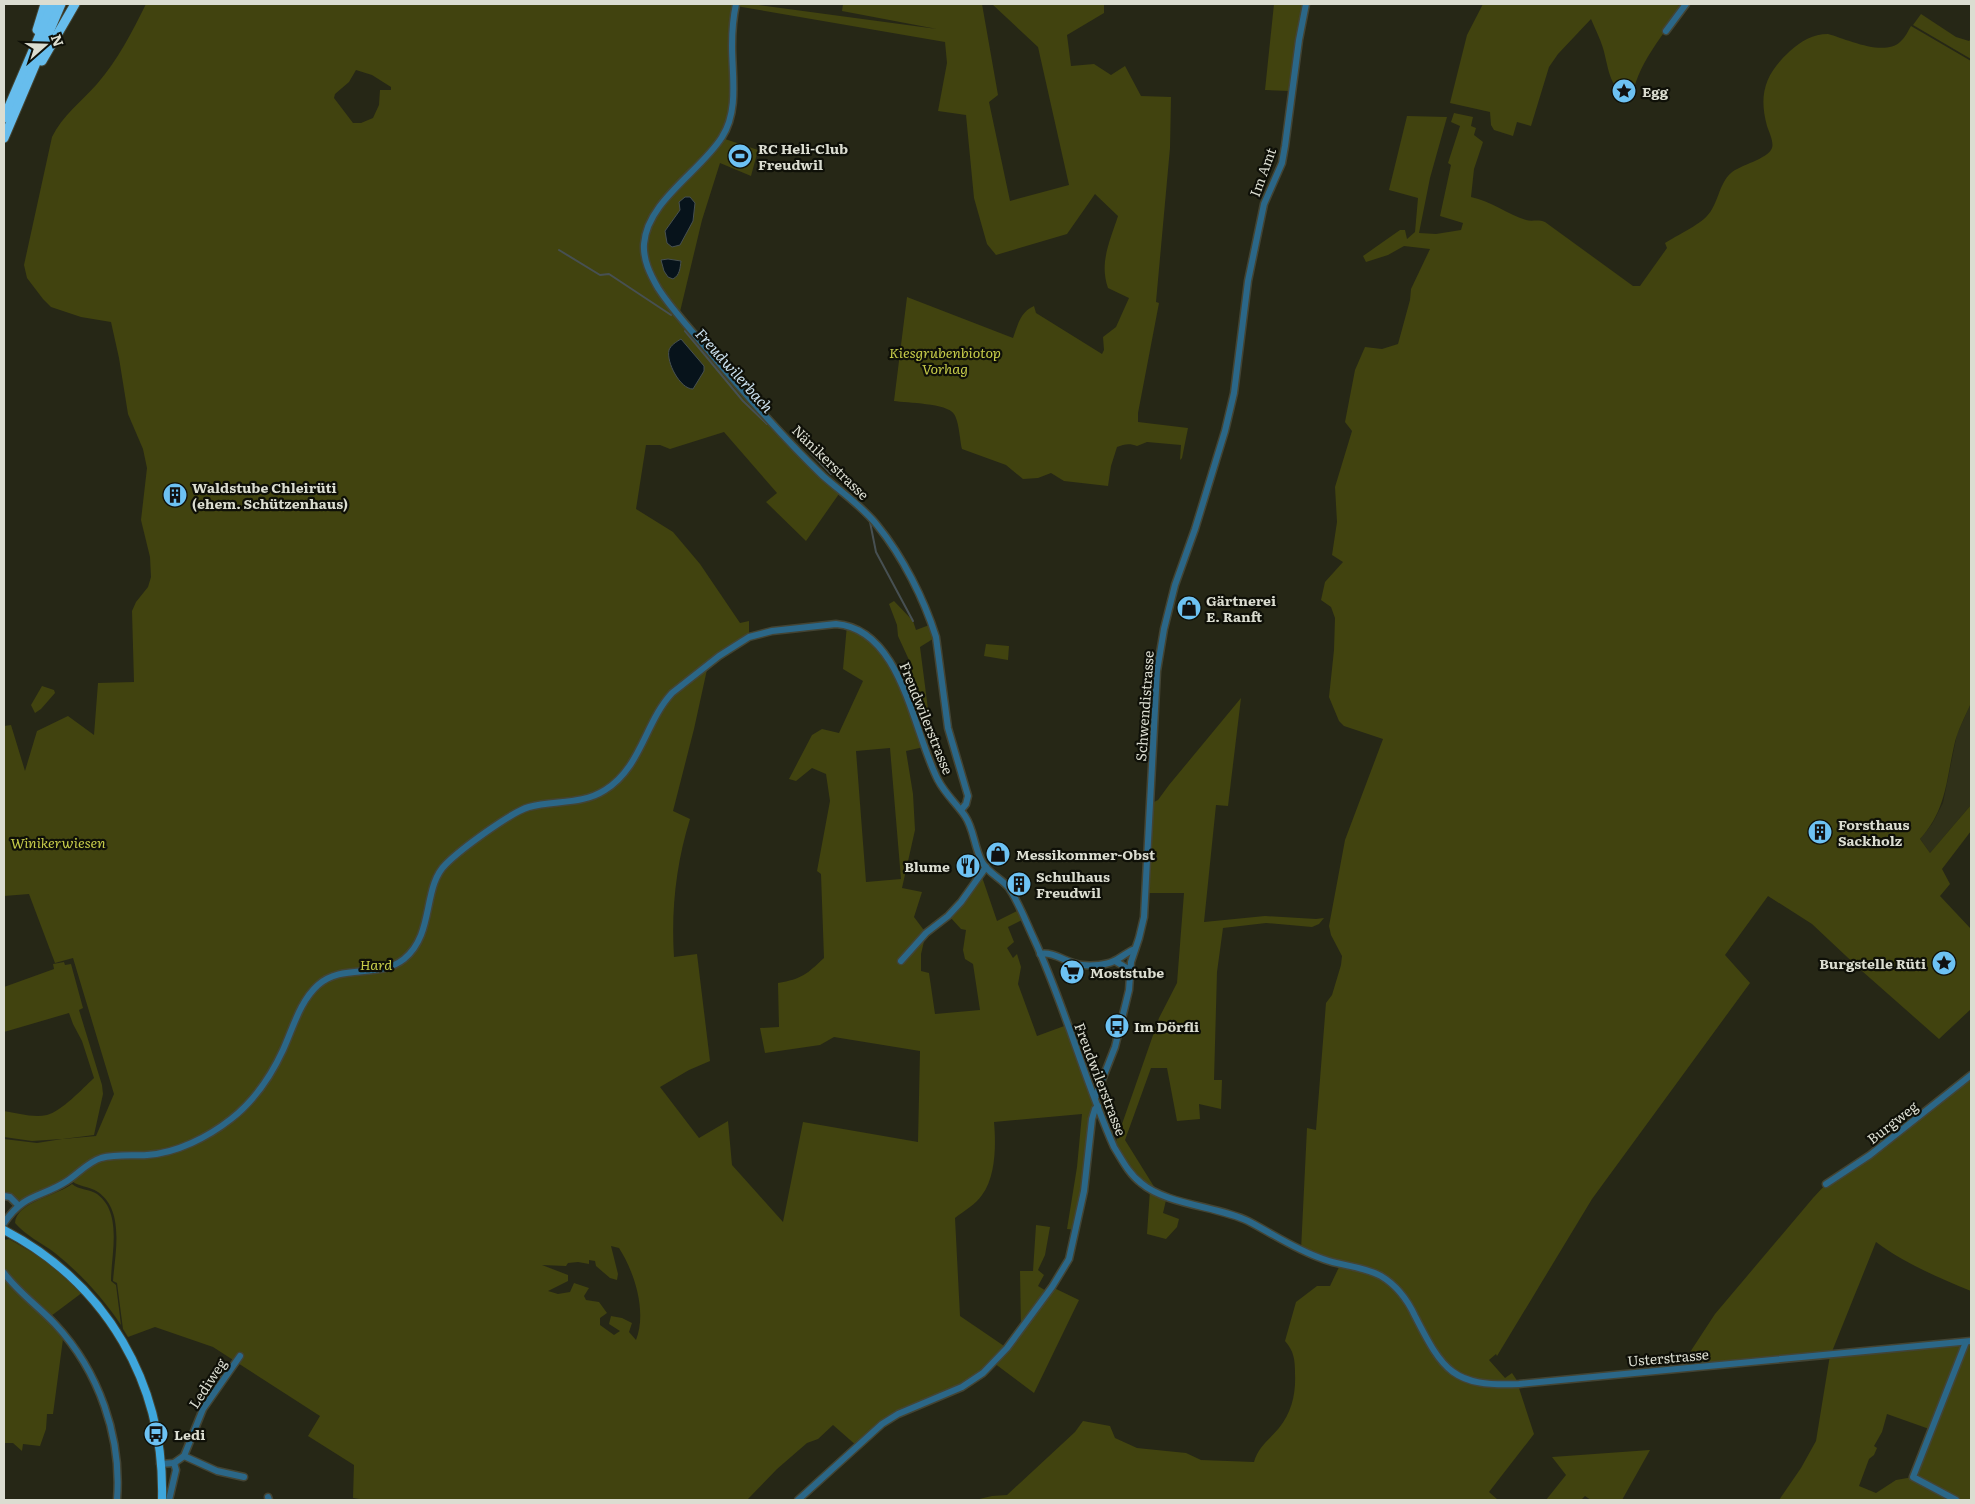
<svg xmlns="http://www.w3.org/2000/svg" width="1975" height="1504" font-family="Literata,serif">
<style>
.built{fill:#303119}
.green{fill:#41430f;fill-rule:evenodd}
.water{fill:#07131b;stroke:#475052}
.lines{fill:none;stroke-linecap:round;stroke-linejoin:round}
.stream{stroke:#475052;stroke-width:2}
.minor-casing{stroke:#434434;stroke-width:9}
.major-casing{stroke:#434434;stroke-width:10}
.highway-casing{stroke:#434434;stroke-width:11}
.minor{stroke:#2b6788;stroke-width:6}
.major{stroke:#3ea6dc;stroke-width:8}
.highway{stroke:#67bded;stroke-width:9}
.labels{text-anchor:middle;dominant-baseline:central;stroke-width:4.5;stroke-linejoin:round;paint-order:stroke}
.poi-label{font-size:14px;font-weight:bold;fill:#dbddd1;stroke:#0f1008;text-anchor:start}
.street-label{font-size:14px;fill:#dbddd1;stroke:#0f1008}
.park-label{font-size:14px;font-style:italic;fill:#c6cb49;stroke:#0f1008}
.water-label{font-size:15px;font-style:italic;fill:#cce2f0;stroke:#0f1008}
</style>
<rect width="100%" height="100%" fill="#262716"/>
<polygon class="built" points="1971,703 1971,805 1930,853 1920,839 1932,824 1943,803 1957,734"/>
<g class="green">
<path d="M146,4h605l186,25 -95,-18 1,-7h139l16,91 -9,7 21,99 59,-16 -31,-138 -46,-43h112v9l-37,22 4,31 23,-2 17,11 14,-9 16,30 30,1 -1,51 -14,154 3,1 -21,110v9l50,6 -6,30 -2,2 1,-15 -34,-3 -10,4c-7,-3 -13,-2 -20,1l-6,19 -3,20 -44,-5 -13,-8 -13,5 -15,1 -17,-14 -44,-16c-2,-8 -3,-28 -8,-35 -7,-11 -47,-11 -60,-13l13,-104 106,41c5,-13 7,-26 21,-32l2,7 66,41 2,-4 -1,-13 13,-10 13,-29 -21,-10c-9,-25 2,-47 10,-72l-23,-22 -28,40 -71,21 -9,-11 -13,-46 -8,-83 -28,-4 9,-48 -2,-21 -209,-36 -3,89 -11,43 36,12 -7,26 -31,-13 -18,57 -23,96 85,98 77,77 -35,50 -40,-39 11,-9 -53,-61 -54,17 -10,-4h-14l-10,64 37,23 27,32 40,59 9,-2v16l-41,28 -14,64 -21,82 17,8c-14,45 -19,91 -16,138l23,-3 13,107 -21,9 -29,17 39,51 29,-17 4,44 51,57 20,-100 115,20 2,-91 -86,-14 -14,8 -55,8 -5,-25 19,-1 -1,-44c24,-4 29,-9 46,-25l-3,-84 -4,-3 13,-70 -4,-27 -14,-6 -16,13 -7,-2 23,-44 10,-6 17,4 24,-52 -20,-12 4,-44 16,8 29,30 32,84 -18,4 7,43 2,36 -13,58 20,4 -8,25 12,16 -5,21v17l8,2 6,41 45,-4 -7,-46 -8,-5 -2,-9 3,-20 -5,-1 -11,-12 31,-43 16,47 22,-11 5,9 -16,8 6,15 -7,6 6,10 4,-4 4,13 -3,17 19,52 30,-11 26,73v15l-17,117 -9,-1 10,-62 5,-53 -88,8c2,22 2,54 -12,73 -6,9 -18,16 -27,23l5,98 47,32 14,-20 -1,-57h13l3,-46 14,2 -5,28 -7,15 6,5 -6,11 10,6 4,-5 27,13 -45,93 -40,-30 -20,17 -76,35 -41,31 -24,-21 -15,14 -11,4 -30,26 -30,31h-380l-14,-2 1,-33 -46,-29 12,-20 -107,-69 -58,-20 -27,10 -5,-8 -6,-46 -4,-2c2,-28 12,-70 -15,-89 -9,-6 -21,-5 -29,-13l-51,26 -14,-9v-57l33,4 25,-4 -30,2 -28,-4v-26c13,2 29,7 43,4 15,-4 35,-26 47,-37l-12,-37 -9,-17 -4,-11 -65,19v-45l50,-18 -1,-5 11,-2 1,3 6,-1 12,44 -4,2 23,75 1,9 -9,41 -31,4 33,-3 18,-42 -41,-136 -18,5 -26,-69 -25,2v-170l7,-1 14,46 12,-40 31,-15 26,19 4,-52 36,-1 -2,-71 4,-9 12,-15 3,-10 -1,-20 -9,-37 6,-52 -4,-19 -15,-35 -9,-56 -8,-36 -30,-5 -30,-10 -8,-8 -16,-21 -3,-13 28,-128c10,-21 30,-36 45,-53 21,-24 35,-52 49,-80zM356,70l16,5 19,12v3h-11l-1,15 -6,13 -12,5h-8l-19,-25 1,-4 14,-12zM890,748l11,131 -35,3 -10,-131zM611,1246l8,2c16,25 28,64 17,92l-7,-8 3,-9 -10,-5 -11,-2 -2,8 11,7 -6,4 -14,-10v-7l7,-5 -8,-11 -13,-2 -2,-4 5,-8 -15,-5 -4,9 -12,2 -10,-3 20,-10v-6l-26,-10 24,1 2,-3 10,-1 11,2v-4l6,1 1,5 14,12 7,2 1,-6z"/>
<polygon points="1274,4 1303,4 1299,22 1289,91 1265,90"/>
<path d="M1483,4h194l6,4c-17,22 -51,63 -50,92 -25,-13 -23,-27 -30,-52 -3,-10 -8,-19 -12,-29l-33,35 -9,13 -18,59 -14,-4 -4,14 -19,-6 -3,-5 -1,-13 -40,-9 17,-68z"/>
<polygon points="1921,14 1956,37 1969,41 1971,39 1971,59 1913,25"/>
<path d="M1911,26l60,35v642c-6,14 -14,28 -17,43 -8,36 -8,64 -34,93l10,14 41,-48v26l-29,38 8,15 -10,12 31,33v80l-32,30 -77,-68 -50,-47 -44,-28 -43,59 25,28 -158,216 -95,157 -1,-2 -7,6 16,18 7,-5 4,6 18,55 -45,58 9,8h-523l17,-4 15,-1 68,-63 8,-11 27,5 5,12 22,10 49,5 15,7 53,2c4,-15 15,-22 25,-34 13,-16 17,-35 16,-55 0,-13 -1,-22 -10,-32l11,-39 21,-16h13l10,-21 -39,-15 6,-122 9,2 10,-127 6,-8 9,-30 1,-9 -11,-21 -2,-9 16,-86 38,-101 -39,-13 -5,-5 -10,-24 5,-47 1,-32 -4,-11 -10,-7 4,-18 18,-20 -11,-7 5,-33 -2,-35 17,-56 -7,-9 10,-52 10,-23 17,2 16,-5 12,-44 1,-11 19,-40 -26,-3 -16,9 -22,7 -3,-6 37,-26h5l2,9 8,-7 3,-34 -29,-8 18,-74 40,1 -17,61 -11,55 17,1 25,-4 2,-7 -23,-7 11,-51 -3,-2 12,-37 -9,-4 3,-9 19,4 -2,9 5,2 -2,7 9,7 -9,27 -3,28c20,4 36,17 55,23 6,2 12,-1 19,2l88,64h7l27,-38 -2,-5c11,-7 34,-18 42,-27 11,-11 12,-33 24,-43 9,-8 37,-14 41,-25 2,-6 -3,-16 -5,-22 -9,-33 -1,-53 23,-75 11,-10 23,-17 38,-17 18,5 56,23 72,8 5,-4 8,-11 11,-16z"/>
<polygon points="894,601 913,621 916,630 932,624 936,637 920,647 929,717 920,723 909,660 898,636 897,625 889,604"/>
<polygon points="986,644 1009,646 1008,660 984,656"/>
<polygon points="42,686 54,690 55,693 41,709 35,713 31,705"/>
<polygon points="1241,698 1228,806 1216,805 1204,922 1265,916 1316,919 1324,918 1319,924 1312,927 1266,923 1223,928 1217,972 1214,1080 1222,1080 1221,1109 1199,1104 1200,1119 1177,1121 1167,1068 1151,1068 1125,1140 1158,1193 1167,1196 1163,1213 1179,1219 1177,1227 1166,1239 1147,1234 1150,1190 1141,1183 1114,1147 1159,1018 1177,983 1184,893 1146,893 1150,804 1158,800 1169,785"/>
<path d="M1971,1075v216c-34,-14 -65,-27 -95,-49l-45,112 140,-13v159h-192l22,-32 15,-27 14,-86 -151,14 36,-55 98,-116 13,-14 44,-29 29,-41 12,9zM1887,1414l45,16 -19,47 -17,3 -20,13 -17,-7 10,-27 5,-4 3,-7 -3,-2 8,-14z"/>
<path d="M72,1184c7,6 18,5 25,10 26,19 14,60 14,87l5,4 5,40c-18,-27 -40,-51 -66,-72 -13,-10 -29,-17 -40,-30 1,-21 43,-28 57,-39z"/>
<polygon points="9,1239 47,1261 83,1292 51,1316 4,1269 4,1240"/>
<polygon points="4,1277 51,1324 63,1339 53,1414 47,1414 46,1429 40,1446 23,1444 22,1451 13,1443 4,1443"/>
<polygon points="1650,1450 1622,1500 1591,1500 1585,1496 1581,1500 1546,1500 1566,1475 1552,1457"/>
</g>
<g class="water">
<polygon points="685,197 690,197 695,203 693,221 680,245 672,247 667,243 665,231 680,210 679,202"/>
<path d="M668,259l13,2c-1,7 -1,14 -8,18l-5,-2 -4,-6 -3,-11z"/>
<path d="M681,339l23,27v5l-11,18c-13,0 -27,-27 -24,-39 2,-5 7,-8 12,-11z"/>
</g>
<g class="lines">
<g class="stream">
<polyline points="559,250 600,275 609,274 671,315"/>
<polyline points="685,331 743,401 767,424"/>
<polyline points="792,433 831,474"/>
<polyline points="870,522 876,552 913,621"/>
</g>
<defs>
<g id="minor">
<path d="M736,4c-3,14 -4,28 -4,42 0,29 7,65 -10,91 -21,34 -75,64 -78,107 -1,16 6,30 14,44 14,22 33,42 51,63 36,43 73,86 114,125 18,16 39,30 54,49 26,32 47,74 59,112l12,91 20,68 -2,8 -5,6"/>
<polyline points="1666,31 1686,4"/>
<path d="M1040,954c14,-3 28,10 42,11 10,1 24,0 32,-4 7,-3 13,-9 21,-12"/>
<polyline points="901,961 926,933 948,916 961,902 986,867"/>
<polyline points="1115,961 1130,970"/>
<polyline points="1095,1098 1115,1047 1129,990 1131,962 1139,938 1144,917 1157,671 1164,629 1175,585 1195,529 1225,431 1234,393 1248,281 1264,204 1282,163 1285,146 1299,40 1306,4"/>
<polyline points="1826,1184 1870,1155 1971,1075"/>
<polyline points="4,1196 10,1197 18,1205"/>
<path d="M4,1223c20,-30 37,-25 63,-42 12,-8 21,-19 34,-23 15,-4 31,-2 46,-3 30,-2 61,-18 84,-36 23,-18 40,-43 52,-69 10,-22 17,-49 35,-65 24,-22 61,-6 86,-26 31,-25 18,-72 42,-95 15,-15 65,-52 83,-57 25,-7 53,-2 76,-17 36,-22 40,-68 67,-97l47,-37 30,-19 23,-6 64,-7c66,5 77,108 102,156 8,15 18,23 27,36 9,13 9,31 17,46 6,11 19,16 27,26 10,15 17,34 25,51 31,67 50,140 80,208 8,13 15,27 27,36 26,22 76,23 107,38 25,13 48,29 75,38 18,7 40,7 58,17 15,9 27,25 34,40 28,55 38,71 104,68l452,-43"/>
<path d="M4,1273c14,19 35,34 51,51 44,47 67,113 62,176"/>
<polyline points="184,1456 217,1471 244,1477"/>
<polyline points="160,1464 174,1463 184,1456 203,1409 240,1356"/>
<polyline points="268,1497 269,1500"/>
<polyline points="169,1500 176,1470 174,1463"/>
<polyline points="798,1500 882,1424 898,1414 962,1387 983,1373 1007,1348 1052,1287 1069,1259 1084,1191 1092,1119 1095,1109 1098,1106"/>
<polyline points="1956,1500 1913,1477 1966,1342"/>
</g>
<path id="major" d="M4,1230c103,54 161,154 158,270"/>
<g id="highway">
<polyline points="37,30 45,4"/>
<polyline points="42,61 75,4"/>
<polyline points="4,118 53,4"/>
<polyline points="4,138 61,4"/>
</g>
</defs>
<use href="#minor" class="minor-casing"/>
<use href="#major" class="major-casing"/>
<use href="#highway" class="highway-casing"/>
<use href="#minor" class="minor"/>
<use href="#major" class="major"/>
<use href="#highway" class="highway"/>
</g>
<defs>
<symbol id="sight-disc" viewBox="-11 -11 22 22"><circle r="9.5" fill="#6dc2f3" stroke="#0f1008"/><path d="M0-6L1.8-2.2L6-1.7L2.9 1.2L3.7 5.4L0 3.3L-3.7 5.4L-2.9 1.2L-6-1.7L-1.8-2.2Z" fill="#111"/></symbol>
<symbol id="stadium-disc" viewBox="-11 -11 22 22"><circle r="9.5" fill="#6dc2f3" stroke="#0f1008"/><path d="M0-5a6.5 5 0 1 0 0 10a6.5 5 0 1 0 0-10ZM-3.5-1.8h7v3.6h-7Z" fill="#111"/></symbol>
<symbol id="building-disc" viewBox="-11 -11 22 22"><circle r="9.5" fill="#6dc2f3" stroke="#0f1008"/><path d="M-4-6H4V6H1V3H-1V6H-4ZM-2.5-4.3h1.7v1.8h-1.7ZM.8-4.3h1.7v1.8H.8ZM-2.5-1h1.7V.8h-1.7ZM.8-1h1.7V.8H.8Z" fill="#111"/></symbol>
<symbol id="shop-disc" viewBox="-11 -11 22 22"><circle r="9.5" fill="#6dc2f3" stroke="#0f1008"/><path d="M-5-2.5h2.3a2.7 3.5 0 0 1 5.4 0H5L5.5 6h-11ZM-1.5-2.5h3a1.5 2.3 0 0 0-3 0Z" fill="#111"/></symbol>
<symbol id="restaurant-disc" viewBox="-11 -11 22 22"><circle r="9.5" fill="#6dc2f3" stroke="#0f1008"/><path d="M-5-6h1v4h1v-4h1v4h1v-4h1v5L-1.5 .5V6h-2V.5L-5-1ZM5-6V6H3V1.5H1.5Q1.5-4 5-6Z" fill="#111"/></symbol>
<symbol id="supermarket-disc" viewBox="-11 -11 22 22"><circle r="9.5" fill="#6dc2f3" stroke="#0f1008"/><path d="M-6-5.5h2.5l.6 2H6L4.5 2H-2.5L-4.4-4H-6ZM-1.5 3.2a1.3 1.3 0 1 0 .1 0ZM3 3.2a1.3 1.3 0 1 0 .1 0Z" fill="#111"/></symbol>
<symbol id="bus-disc" viewBox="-11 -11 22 22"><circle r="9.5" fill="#6dc2f3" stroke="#0f1008"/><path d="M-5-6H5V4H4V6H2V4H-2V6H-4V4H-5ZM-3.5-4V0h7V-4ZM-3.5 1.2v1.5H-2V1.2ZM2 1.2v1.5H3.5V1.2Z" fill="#111"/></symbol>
</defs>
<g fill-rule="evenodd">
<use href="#sight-disc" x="1610" y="77" width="28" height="28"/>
<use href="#stadium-disc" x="726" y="142" width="28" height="28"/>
<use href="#building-disc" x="161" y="481" width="28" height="28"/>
<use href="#shop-disc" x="1175" y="594" width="28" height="28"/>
<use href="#building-disc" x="1806" y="818" width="28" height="28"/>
<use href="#shop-disc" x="984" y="840" width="28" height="28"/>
<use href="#restaurant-disc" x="954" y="852" width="28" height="28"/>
<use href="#building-disc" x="1005" y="870" width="28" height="28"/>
<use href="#sight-disc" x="1930" y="949" width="28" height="28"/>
<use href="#supermarket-disc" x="1058" y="958" width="28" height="28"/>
<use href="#bus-disc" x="1103" y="1012" width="28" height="28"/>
<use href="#bus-disc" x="142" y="1420" width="28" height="28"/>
</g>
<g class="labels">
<g class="poi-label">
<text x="1642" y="91">Egg</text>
<text x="758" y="148">RC Heli-Club<tspan x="758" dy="16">Freudwil</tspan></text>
<text x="192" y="487">Waldstube Chleirüti<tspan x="192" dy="16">(ehem. Schützenhaus)</tspan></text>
<text x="1206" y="600">Gärtnerei<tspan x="1206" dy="16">E. Ranft</tspan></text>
<text x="1838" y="824">Forsthaus<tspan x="1838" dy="16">Sackholz</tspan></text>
<text x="1016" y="854">Messikommer-Obst</text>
<text x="950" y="866" text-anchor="end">Blume</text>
<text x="1036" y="876">Schulhaus<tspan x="1036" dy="16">Freudwil</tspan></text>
<text x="1926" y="963" text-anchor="end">Burgstelle Rüti</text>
<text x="1090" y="972">Moststube</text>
<text x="1134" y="1026">Im Dörfli</text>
<text x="174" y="1434">Ledi</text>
</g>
<g class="street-label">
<text transform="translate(1262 172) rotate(-70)">Im Amt</text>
<text transform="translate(831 462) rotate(44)">Nänikerstrasse</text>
<text transform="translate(1144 706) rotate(-86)">Schwendistrasse</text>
<text transform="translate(927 718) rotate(68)">Freudwilerstrasse</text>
<text transform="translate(1101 1079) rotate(69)">Freudwilerstrasse</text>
<text transform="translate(1892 1122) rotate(-38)">Burgweg</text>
<text transform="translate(1668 1357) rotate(-5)">Usterstrasse</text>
<text transform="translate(207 1383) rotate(-57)">Lediweg</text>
</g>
<g class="park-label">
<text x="945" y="352">Kiesgrubenbiotop<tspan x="945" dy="16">Vorhag</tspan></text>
<text x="58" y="842">Winikerwiesen</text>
<text x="376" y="964">Hard</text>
</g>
<g class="water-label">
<text transform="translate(735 370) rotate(48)">Freudwilerbach</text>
</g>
</g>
<rect width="1975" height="1504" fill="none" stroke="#dbddd1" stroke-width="10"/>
<g transform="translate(45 45) rotate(70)" stroke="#0f1008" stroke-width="4" paint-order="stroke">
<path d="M0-4L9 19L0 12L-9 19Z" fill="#dbddd1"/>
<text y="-8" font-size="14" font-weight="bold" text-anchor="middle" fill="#dbddd1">N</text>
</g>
</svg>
